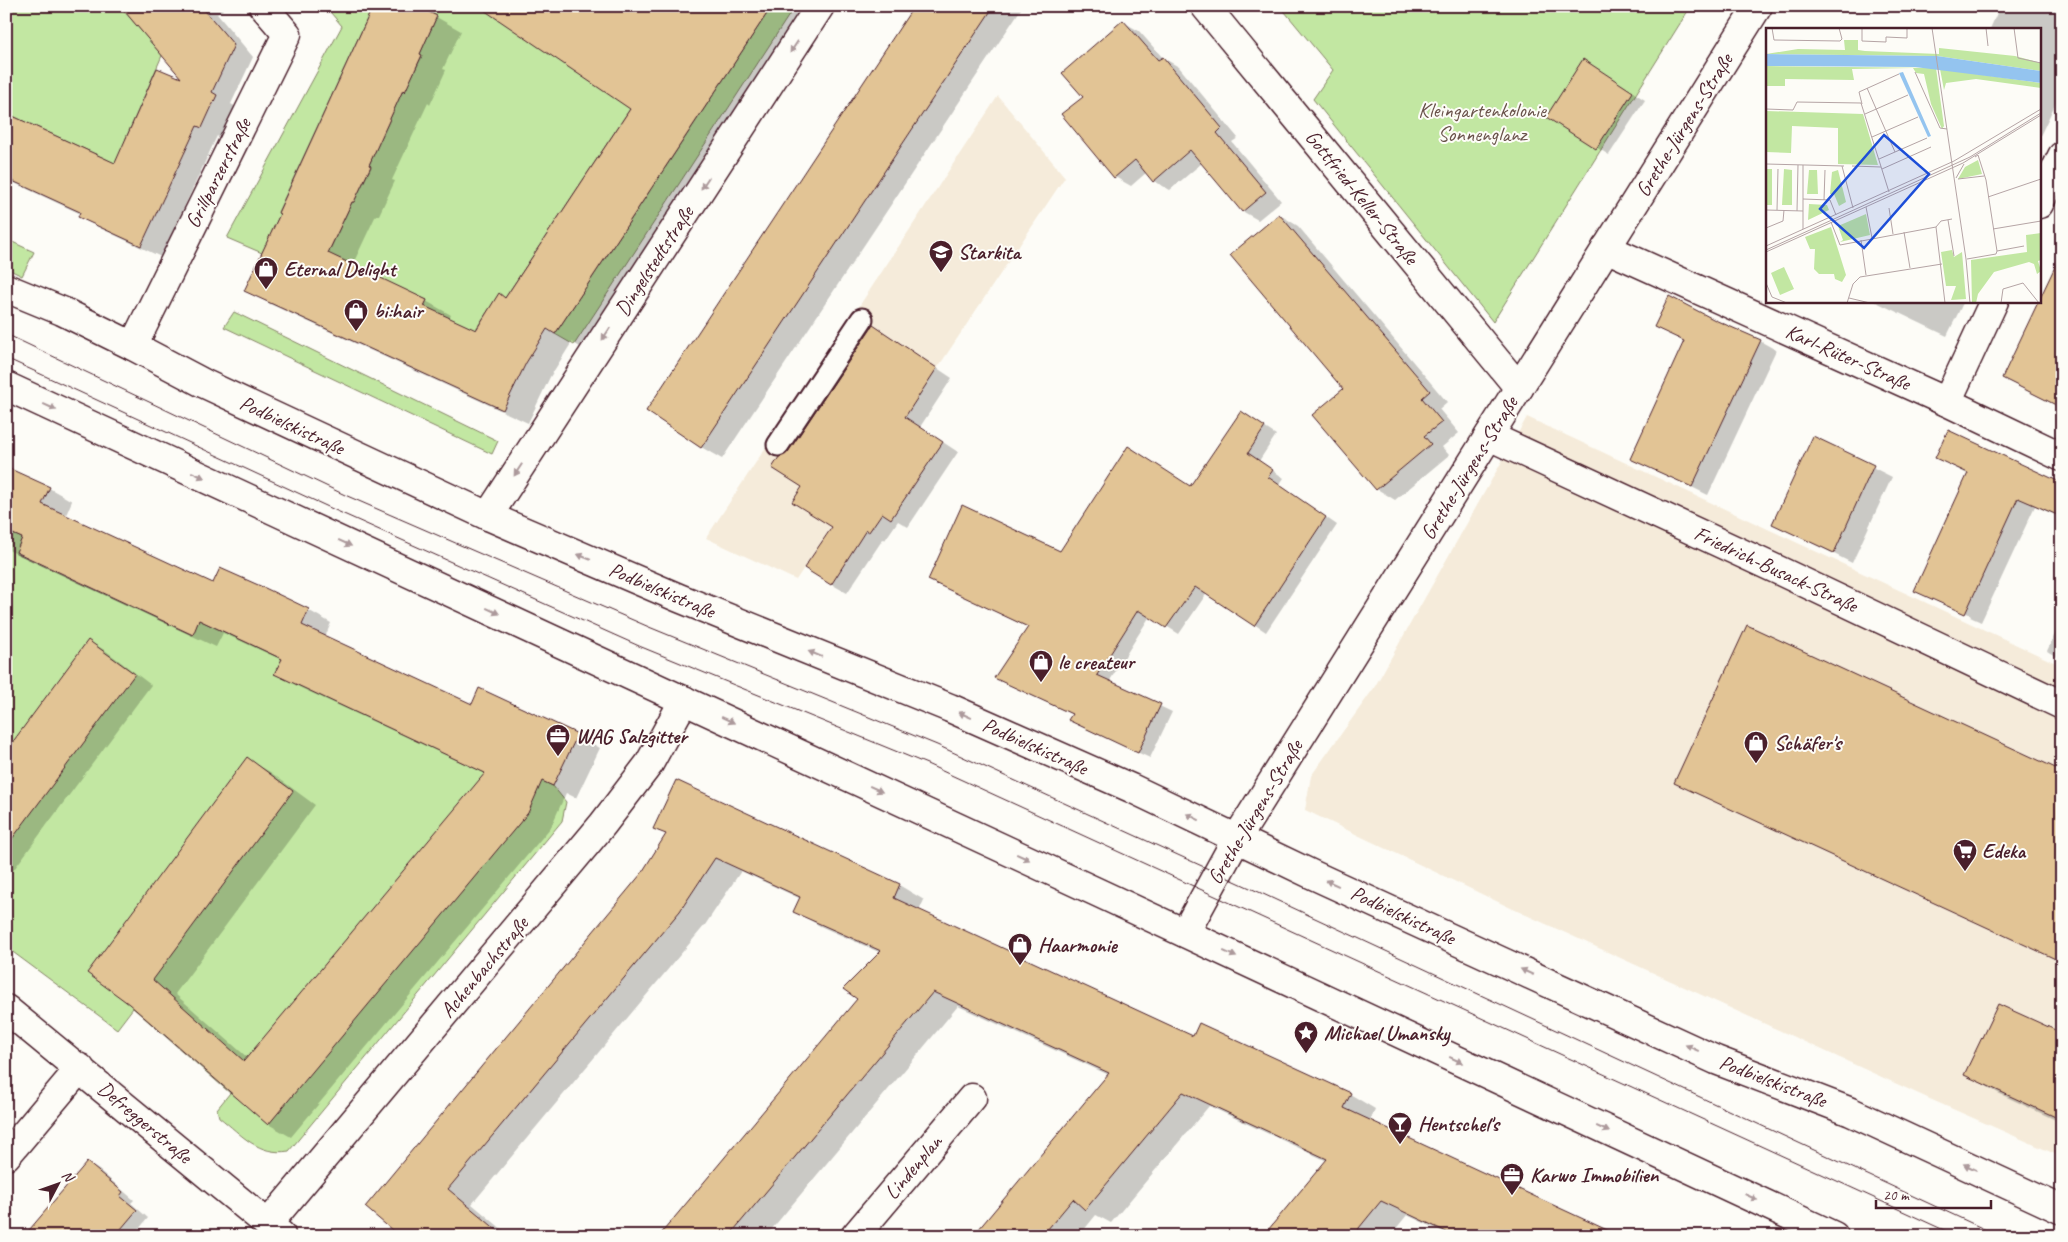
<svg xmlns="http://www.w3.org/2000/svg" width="2068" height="1242" font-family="Caveat,sans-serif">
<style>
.built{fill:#f5ebda}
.green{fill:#c2e7a2;stroke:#868366}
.shadow{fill:#0003}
.building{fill:#e2c495;stroke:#4a1f2b}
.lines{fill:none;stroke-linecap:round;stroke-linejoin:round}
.service-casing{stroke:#4a1f2b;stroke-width:25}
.minor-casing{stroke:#4a1f2b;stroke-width:31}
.secondary-casing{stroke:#4a1f2b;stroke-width:31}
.service{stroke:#fdfcf7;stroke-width:21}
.minor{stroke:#fdfcf7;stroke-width:28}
.secondary{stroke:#fdfcf7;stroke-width:28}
.tram{stroke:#4a1f2b;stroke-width:1}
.oneway{fill:#ac999b}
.labels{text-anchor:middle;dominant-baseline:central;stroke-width:4;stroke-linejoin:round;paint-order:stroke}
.park-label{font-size:21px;fill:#685149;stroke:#fdfcf7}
.street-label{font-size:21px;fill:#4a1f2b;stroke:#fdfcf7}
.poi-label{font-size:21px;font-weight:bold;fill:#4a1f2b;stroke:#fdfcf7;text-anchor:start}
.inset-road{fill:none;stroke:#b5a4a5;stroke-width:1}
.view{fill:#1d4ed8;fill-opacity:0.15;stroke:#1d4ed8;stroke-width:2.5}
.inset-edge{fill:none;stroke:#4a1f2b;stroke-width:2.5}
</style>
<rect width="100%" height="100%" fill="#fdfcf7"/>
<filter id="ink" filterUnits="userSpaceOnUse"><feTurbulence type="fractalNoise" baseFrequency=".02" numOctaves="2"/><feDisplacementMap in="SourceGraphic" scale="10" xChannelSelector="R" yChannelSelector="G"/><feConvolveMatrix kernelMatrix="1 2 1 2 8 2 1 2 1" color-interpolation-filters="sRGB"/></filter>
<g filter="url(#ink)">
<g class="built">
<polygon points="998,96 1065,177 796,580 706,538"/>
<polygon points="1527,417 2062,666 2062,1157 1932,1100 1513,909 1305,810 1311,776 1374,688"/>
</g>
<g class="green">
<polygon points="6,6 120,6 151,42 164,51 126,138 118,169 108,160 6,113"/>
<polygon points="325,6 373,6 278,212 280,214 262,253 227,238 342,26"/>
<polygon points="417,6 698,6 505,298 499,294 474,332 424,306 427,300 325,260 352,202 354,202 371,167 369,165 403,90 405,91 422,56 420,54 437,16"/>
<polygon points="772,6 795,6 574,345 555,334 649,192 662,167 665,168"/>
<polygon points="1280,6 1691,6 1493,322 1313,99 1333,70"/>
<polygon points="6,239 34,252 22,276 6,268"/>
<polygon points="234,312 498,441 492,454 224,327"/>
<path d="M6,531l16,7 -6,15 176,82 7,-15 83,39 -8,15 184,68 95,44 13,16 -4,19 -273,330c-31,5 -47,-16 -70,-34l-2,-8 13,-16 -97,-85 -16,21 -111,-82z"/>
</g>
<g class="shadow">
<polygon points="121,6 220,6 223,10 217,14 253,57 231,104 236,107 222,139 217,136 161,257 100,228 80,217 81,214 6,179 6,114 115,165 184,81"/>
<polygon points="374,6 428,6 438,18 461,31 443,69 446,70 430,105 428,103 392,180 395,181 379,215 376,215 352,266 426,301 451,315 449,319 476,332 506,299 700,6 805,6 580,347 572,342 550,377 528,423 270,304 246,290"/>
<polygon points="915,6 1023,6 722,459 701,447"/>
<polygon points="2000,6 2062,6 2062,90 2039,138 2039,29 1990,29"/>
<polygon points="1123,22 1139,31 1163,58 1179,67 1238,138 1232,142 1281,201 1258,220 1242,211 1202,163 1170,190 1154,181 1147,172 1131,186 1115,177 1085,97"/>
<polygon points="1595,68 1645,100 1609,155 1547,117"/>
<polygon points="1280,215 1298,226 1447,402 1439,409 1459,433 1442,447 1449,455 1395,500 1377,489 1345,389"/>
<polygon points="1874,301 1964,301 1947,336"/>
<polygon points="1714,321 1760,341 1776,350 1708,495 1632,458 1685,342 1656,327"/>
<polygon points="889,336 952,378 920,427 958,452 908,527 898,521 885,540 883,539 847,593 831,584 833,527 803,487 789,453"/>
<polygon points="1253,420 1276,435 1259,461 1284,478 1279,485 1337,525 1266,632 1207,593 1179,634 1150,616 1109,682 1172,712 1150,758 1082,727 1070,720 1073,715 995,678 1029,628 929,579 1060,552 1190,487"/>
<polygon points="1814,438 1892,477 1852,563 1774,524"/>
<polygon points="1937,458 2062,485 2062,518 2035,506 1981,622 1970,617 1971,615 1931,597 1931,599 1915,590 1969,475"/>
<polygon points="6,469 49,488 72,501 66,515 214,585 308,610 331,623 325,637 473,705 577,735 600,748 576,798 566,793 551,827 291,1137 268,1124 129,1003 247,759 270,772 315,805 175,994 248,1058 486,774 299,687 276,674 282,660 223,633 216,647 6,549"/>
<polygon points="2062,619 2062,660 2047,651"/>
<polygon points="89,641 106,651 151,685 6,880 6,753"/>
<polygon points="655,829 899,885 924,900 919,911 1193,1038 1350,1094 1375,1109 1370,1121 1617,1236 1452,1236 1407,1215 1390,1236 1265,1236 1327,1161 1209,1106 1111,1223 1096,1215 1079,1236 975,1236 1109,1075 958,1006 766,1236 660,1236 858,999 881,953 820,926 795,911 801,899 741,871 705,925 472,1204 510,1236 401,1236 667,835"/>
<polygon points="2062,1035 2062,1123 1998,1093 1966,1074"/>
<polygon points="87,1163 99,1170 134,1200 131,1203 148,1218 133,1236 26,1236"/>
</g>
<g class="building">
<polygon points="120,6 201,6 234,45 212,92 217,95 202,128 197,126 141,246 78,217 80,212 6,178 6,113 115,163 157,68 181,78"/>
<polygon points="373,6 417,6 437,16 420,54 422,55 405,92 403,90 369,165 371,166 354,202 352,202 328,253 427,300 424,306 476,330 499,293 505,298 630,109 478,6 772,6 555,334 547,329 526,363 503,410 244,291 280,214 278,213"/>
<polygon points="914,6 994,6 701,448 646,411"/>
<polygon points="1123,20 1158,60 1163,57 1222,128 1217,133 1266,192 1242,212 1190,150 1153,182 1135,160 1114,178 1061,114 1083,97 1062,73"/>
<polygon points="1583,59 1633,92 1596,149 1546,117"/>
<polygon points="1279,214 1430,391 1422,398 1442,422 1424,436 1431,444 1376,490 1312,415 1343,389 1230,255"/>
<polygon points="2062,252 2062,408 2002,378"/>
<polygon points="1669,296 1715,320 1761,340 1692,487 1630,459 1684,341 1654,327"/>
<polygon points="873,325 937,368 905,417 943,442 891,519 882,513 869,532 866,530 831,585 804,568 832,527 792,502 802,487 772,468 779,457 788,452"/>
<polygon points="1241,411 1265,427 1248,453 1273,470 1268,477 1326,517 1254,626 1195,587 1166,628 1138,610 1097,675 1161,704 1138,753 1068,720 1072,714 994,678 1028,627 928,580 962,505 1060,551 1128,446 1190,486"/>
<polygon points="1948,430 2062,483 2062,517 2018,498 1965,614 1914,591 1968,473 1935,458"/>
<polygon points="1813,436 1874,465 1834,553 1772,524"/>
<polygon points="6,467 50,487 42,504 213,583 220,568 265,588 309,609 302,625 472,704 479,688 578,734 553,786 542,781 528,813 268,1125 129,1004 87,973 247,757 293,791 153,980 244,1061 485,773 274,674 282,659 199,620 193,635 16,552 22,538 6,531"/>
<polygon points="1747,625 2062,771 2062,962 1674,783"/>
<polygon points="88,640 135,674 6,847 6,751"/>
<polygon points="676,780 900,884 894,898 968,932 1193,1036 1199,1023 1351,1093 1344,1108 1620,1236 1455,1236 1381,1201 1359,1228 1356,1236 1263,1236 1327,1159 1183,1092 1085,1210 1073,1199 1042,1236 973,1236 1109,1073 933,992 729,1236 659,1236 857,999 843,989 881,951 793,912 800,897 715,858 680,911 448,1189 504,1236 399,1236 365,1207 641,874 666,834 653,829"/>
<polygon points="1998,1004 2062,1033 2062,1120 1964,1075"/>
<polygon points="87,1162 123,1192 120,1196 137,1210 115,1236 24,1236"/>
</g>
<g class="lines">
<defs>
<polyline id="service" points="778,445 862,319"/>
<g id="minor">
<polyline points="1205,6 1519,388"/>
<polyline points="2039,204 2062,156"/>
<polyline points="1606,248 1947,402 2062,457"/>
<polyline points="133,346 287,34 263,6"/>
<polyline points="1947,402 1994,301"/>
<polyline points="1489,436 1780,571 2062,705"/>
<polyline points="488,516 820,6"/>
<polyline points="1185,933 1237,838 1758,6"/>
<polyline points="6,1009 281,1235"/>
<polyline points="6,1156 80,1068"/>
<polyline points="268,1224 603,824 649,764 684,700"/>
<polyline points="855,1236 972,1098"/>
</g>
<g id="secondary">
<polyline points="6,288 62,311 133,346 205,384 488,516 679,598 950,708 1131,788 1311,874 1716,1060 1851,1112 2062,1210"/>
<polyline points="6,386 1101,894 1834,1236"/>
</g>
</defs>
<use href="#service" class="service-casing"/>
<use href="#minor" class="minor-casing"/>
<use href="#secondary" class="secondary-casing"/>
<use href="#service" class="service"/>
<use href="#minor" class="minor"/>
<use href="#secondary" class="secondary"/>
<g class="tram">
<polyline points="6,334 345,495 649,627 937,745 1261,893 1999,1236"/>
<polyline points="6,358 337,511 639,646 927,764 1957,1236"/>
</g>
</g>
<defs><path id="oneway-solid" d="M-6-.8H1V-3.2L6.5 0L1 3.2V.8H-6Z" transform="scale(1.25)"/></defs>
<g class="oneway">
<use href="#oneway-solid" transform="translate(794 47) rotate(123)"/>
<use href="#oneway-solid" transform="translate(705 183) rotate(123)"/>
<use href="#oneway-solid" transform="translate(606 334) rotate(123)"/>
<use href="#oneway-solid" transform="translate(50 407) rotate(25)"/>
<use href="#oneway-solid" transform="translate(518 470) rotate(123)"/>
<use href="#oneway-solid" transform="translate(198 475) rotate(25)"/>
<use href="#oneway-solid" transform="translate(345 543) rotate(25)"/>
<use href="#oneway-solid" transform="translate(584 557) rotate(-157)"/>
<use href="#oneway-solid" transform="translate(493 611) rotate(25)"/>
<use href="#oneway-solid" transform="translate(815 654) rotate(-158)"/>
<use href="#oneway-solid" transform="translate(965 715) rotate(-156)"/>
<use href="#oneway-solid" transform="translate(728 720) rotate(25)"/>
<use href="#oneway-solid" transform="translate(876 789) rotate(25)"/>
<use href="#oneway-solid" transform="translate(1193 817) rotate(-154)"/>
<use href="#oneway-solid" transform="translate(1023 857) rotate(25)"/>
<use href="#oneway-solid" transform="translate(1332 883) rotate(-156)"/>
<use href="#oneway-solid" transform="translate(1230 954) rotate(25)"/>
<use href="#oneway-solid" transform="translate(1527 972) rotate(-155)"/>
<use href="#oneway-solid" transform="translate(1692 1048) rotate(-155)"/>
<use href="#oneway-solid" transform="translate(1456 1060) rotate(25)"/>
<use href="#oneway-solid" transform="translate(1603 1129) rotate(25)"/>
<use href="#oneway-solid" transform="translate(1970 1167) rotate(-155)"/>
<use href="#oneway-solid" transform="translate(1751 1197) rotate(25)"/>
</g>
</g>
<defs>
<symbol id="school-pin" viewBox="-11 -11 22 30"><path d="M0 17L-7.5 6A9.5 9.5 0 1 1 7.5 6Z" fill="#4a1f2b" stroke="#fdfcf7"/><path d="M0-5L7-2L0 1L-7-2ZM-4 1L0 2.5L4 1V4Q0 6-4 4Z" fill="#fff"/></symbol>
<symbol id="shop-pin" viewBox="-11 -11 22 30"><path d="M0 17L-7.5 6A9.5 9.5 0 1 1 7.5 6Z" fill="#4a1f2b" stroke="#fdfcf7"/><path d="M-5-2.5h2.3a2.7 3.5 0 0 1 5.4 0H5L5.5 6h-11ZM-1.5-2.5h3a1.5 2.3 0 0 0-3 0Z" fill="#fff"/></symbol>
<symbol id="office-pin" viewBox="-11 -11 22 30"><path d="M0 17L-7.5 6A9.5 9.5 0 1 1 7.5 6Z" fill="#4a1f2b" stroke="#fdfcf7"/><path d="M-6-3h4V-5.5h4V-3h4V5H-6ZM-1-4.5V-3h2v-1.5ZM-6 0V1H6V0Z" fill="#fff"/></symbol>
<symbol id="supermarket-pin" viewBox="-11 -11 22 30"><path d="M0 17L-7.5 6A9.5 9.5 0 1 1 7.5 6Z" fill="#4a1f2b" stroke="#fdfcf7"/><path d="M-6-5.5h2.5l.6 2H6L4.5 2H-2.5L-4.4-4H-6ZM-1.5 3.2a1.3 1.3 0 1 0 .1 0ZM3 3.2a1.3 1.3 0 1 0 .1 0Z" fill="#fff"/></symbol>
<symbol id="sight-pin" viewBox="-11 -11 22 30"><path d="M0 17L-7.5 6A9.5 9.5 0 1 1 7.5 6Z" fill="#4a1f2b" stroke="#fdfcf7"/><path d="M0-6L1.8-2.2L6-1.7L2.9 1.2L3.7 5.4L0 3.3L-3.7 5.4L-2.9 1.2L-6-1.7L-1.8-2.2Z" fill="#fff"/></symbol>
<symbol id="bar-pin" viewBox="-11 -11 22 30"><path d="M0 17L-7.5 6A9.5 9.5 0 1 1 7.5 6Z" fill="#4a1f2b" stroke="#fdfcf7"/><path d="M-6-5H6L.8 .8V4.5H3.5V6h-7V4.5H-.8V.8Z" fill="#fff"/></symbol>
</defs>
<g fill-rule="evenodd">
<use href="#school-pin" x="927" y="238" width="28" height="38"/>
<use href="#shop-pin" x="252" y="255" width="28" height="38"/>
<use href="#shop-pin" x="342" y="297" width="28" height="38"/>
<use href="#shop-pin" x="1027" y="648" width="28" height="38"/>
<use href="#office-pin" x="544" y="722" width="28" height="38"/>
<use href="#shop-pin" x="1742" y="729" width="28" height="38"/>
<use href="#supermarket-pin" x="1951" y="837" width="28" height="38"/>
<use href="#shop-pin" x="1006" y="931" width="28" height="38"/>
<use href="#sight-pin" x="1292" y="1019" width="28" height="38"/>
<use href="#bar-pin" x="1386" y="1110" width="28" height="38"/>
<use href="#office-pin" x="1498" y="1161" width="28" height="38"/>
</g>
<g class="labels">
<g class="park-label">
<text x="1482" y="110">Kleingartenkolonie<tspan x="1482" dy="24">Sonnenglanz</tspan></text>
</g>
<g class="street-label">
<text transform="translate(1684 125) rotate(-58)">Grethe-Jürgens-Straße</text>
<text transform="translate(218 173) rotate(-63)">Grillparzerstraße</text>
<text transform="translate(1362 197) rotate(51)">Gottfried-Keller-Straße</text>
<text transform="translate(654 261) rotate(-57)">Dingelstedtstraße</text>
<text transform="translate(1848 357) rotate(24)">Karl-Rüter-Straße</text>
<text transform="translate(292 425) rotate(25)">Podbielskistraße</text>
<text transform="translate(1469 468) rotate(-58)">Grethe-Jürgens-Straße</text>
<text transform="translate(1776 569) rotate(25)">Friedrich-Busack-Straße</text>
<text transform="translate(662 590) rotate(23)">Podbielskistraße</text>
<text transform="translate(1035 746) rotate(24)">Podbielskistraße</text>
<text transform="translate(1255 812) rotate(-59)">Grethe-Jürgens-Straße</text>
<text transform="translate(1403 915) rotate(25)">Podbielskistraße</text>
<text transform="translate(484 967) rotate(-50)">Achenbachstraße</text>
<text transform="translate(1773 1081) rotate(21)">Podbielskistraße</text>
<text transform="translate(145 1122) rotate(40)">Defreggerstraße</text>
<text transform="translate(913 1167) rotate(-50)">Lindenplan</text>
</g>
<g class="poi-label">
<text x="958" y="252">Starkita</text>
<text x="284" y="269">Eternal Delight</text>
<text x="374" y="311">bi:hair</text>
<text x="1058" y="662">le createur</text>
<text x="576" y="736">WAG Salzgitter</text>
<text x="1774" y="743">Schäfer's</text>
<text x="1982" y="851">Edeka</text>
<text x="1038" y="945">Haarmonie</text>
<text x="1324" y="1033">Michael Umansky</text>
<text x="1418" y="1124">Hentschel's</text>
<text x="1530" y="1175">Karwo Immobilien</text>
</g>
</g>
<g transform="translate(1766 28)">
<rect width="275" height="275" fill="#fdfcf7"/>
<path d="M78,12h14v10l7,1 74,3v-6l76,8 26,7v8l-104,-15 -171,-2 32,-5 47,1zM0,38l170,2 8,58 -2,3 -11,-25 -7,-30 -8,-1 -3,-5 -61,1 2,11 -69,-1v7h-19zM174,41l101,14v5l-65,-9 -30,4 -2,7zM0,83l97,3 15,51 -40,-1v-36l-46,-2 -1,27 -25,-1zM212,132l4,14 -24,5 7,-12zM0,141h6v36h-6zM18,141l8,1v35h-10zM43,142h8l1,24h-11zM72,142l8,32 -7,4 -5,-12h-4l2,-22zM43,176l18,1 2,5 -21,10zM100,186l4,21 -30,7 3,-2 -5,-14zM65,199l15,48 -4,7 -7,-3 -1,-5h-15l-5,-5 1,-20h-5l-5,-12zM275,205v27l-3,1 3,10 -4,3 -3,-10 -5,-2 -35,10 -16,22 -2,9h-4l-1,-43 56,-8 -1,-17zM186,222l2,7 8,-5 4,47 -15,1 5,-14h-10l-5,-34zM18,239l10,22 -14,6 -9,-22z" fill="#c2e7a2"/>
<path d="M0,26l171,2 104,15v12l-126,-16 -149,-1zM137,44l28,64 -3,1 -29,-64z" fill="#94c4ef"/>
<path class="inset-road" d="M6,0l2,12 66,1 2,-2 -3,-11M96,0v13l24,1v-5l21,1v-10M166,0l34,231 4,44M220,0l2,18M248,0l4,30 23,5M149,44l25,56 7,1M101,60l28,64M96,76l-3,-12 40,-18M0,81l27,1 4,-8 64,1 28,89M99,86l43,-19M106,109l46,-20M113,131l48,-21M0,136l78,2M76,138l11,42M86,138l29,1M116,141l49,-22M190,150l8,-14M192,151l26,-3M222,169l53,-18M37,171l27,1 6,15M58,172l1,-30M100,179l6,31M123,180l4,26M0,182l37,1M11,182l1,-41M31,183l1,-46M182,192l6,36M65,194l9,23 96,-18M0,200l17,-7 1,-11M37,201v-64M227,201l48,-8M138,204l6,36M95,212l5,35M0,218l188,-85 87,-52M0,222l204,-93 71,-44M231,223l27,-5M0,224l197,-89 78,-48M201,231l29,-5 1,-3 -11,-71 -8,-25 -3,2M0,255l6,14 15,6M83,270l21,5M81,275l6,-19 7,-7 82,-13M179,275l-9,-76 5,-6 11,-2M235,275l2,-14 20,-6 16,20"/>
<path class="view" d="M118,107l45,39 -65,74 -44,-39z"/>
<rect width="275" height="275" class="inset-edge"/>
</g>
<rect width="2068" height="1242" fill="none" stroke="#fdfcf7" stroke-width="25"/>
<rect x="12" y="12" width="2043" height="1217" fill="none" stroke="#4a1f2b" stroke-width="2" filter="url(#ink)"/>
<g transform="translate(58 1184) rotate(49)" stroke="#fdfcf7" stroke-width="4" paint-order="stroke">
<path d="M0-4L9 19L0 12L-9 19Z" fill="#4a1f2b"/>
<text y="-8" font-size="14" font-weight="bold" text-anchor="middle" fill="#4a1f2b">N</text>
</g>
<path d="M1876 1200v8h115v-8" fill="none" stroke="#4a1f2b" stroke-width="2.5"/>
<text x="1883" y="1200" font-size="15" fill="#4a1f2b" stroke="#fdfcf7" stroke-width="4" paint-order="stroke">20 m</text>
</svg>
